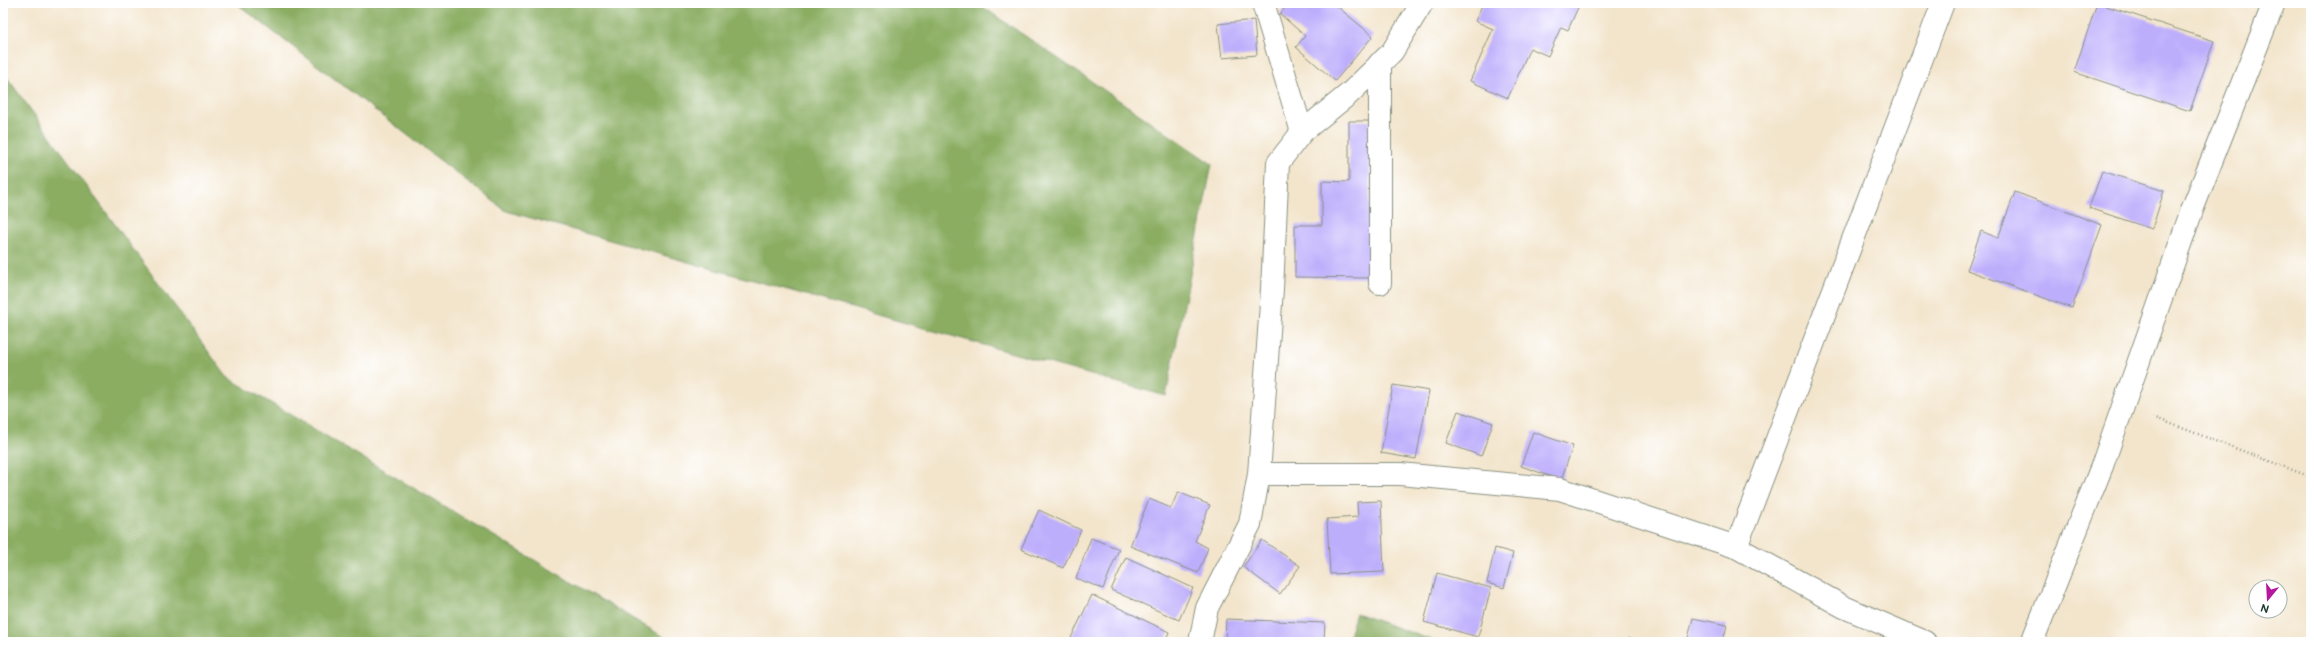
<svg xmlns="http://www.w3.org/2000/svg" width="2314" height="645" font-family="'Balsamiq Sans',sans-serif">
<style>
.forest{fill:#8aad62;stroke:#54754b}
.building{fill:#bdaefc}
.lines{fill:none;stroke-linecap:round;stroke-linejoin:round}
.minor-casing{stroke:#899180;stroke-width:24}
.tertiary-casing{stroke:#899180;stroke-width:24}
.path{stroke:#899180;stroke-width:2.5;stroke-dasharray:1 3;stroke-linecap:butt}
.minor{stroke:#fff;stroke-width:22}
.tertiary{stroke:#fff;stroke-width:22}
</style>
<rect width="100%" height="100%" fill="#fff"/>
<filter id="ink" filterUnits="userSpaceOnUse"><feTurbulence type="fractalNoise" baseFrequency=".025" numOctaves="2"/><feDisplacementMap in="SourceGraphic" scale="8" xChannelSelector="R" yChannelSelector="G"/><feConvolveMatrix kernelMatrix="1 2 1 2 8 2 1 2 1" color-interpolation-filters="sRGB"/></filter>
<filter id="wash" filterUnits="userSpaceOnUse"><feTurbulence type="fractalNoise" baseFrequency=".012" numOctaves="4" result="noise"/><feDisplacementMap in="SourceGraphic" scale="16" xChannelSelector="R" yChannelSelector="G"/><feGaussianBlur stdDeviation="0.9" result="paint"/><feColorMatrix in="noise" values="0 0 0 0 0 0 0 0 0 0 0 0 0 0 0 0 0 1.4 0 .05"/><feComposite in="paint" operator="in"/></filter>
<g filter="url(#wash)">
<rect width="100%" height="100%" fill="#f3e5cc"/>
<g class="forest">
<polygon points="236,3 977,3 1212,164 1166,396 506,211"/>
<polygon points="3,72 227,377 672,642 3,642"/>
<polygon points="1356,613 1437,642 1347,642"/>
</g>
<g id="blocks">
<g class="building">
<polygon points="1289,3 1333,3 1373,36 1335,81 1296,47 1305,36 1280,14"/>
<polygon points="1483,3 1580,3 1568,30 1561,27 1548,56 1530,48 1508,98 1470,81 1493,29 1475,21"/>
<polygon points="2097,3 2214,41 2190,111 2074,72"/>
<polygon points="1254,20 1257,55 1222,58 1218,24"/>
<polygon points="1349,121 1370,121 1370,278 1295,277 1295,225 1322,225 1322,181 1349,182"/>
<polygon points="2102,171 2164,191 2152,229 2089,208"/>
<polygon points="2015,192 2102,225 2072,308 1967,270 1981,231 1998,238"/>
<polygon points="1393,385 1429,391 1416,459 1381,453"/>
<polygon points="1458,411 1493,423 1481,456 1446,443"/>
<polygon points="1533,432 1573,446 1561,480 1521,466"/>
<polygon points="1178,492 1210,505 1195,541 1208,548 1198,573 1130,546 1149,499 1171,508"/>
<polygon points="1381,501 1384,572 1330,574 1327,519 1358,517 1357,502"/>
<polygon points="1039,510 1081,530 1063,568 1021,549"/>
<polygon points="1091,538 1119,549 1103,589 1076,578"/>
<polygon points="1262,540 1300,566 1280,594 1243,567"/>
<polygon points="1495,548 1513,553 1504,588 1487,583"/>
<polygon points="1126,557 1193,588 1179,620 1111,590"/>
<polygon points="1437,573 1491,588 1478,637 1424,622"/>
<polygon points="1092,595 1169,632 1165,642 1069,642"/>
<polygon points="1693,618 1727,625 1723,642 1687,642"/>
<polygon points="1226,619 1325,623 1324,642 1225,642"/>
<polygon points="1629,638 1641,642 1628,642"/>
</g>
</g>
</g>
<g filter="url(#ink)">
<use href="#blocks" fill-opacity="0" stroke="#899180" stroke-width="1"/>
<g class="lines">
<defs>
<g id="minor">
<polyline points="1263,3 1302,132"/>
<polyline points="1380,63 1380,283"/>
<polyline points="1259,474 1400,474 1560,489 1736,547 1844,607 1925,642"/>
<polyline points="1736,547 1943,3"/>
<polyline points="1200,642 1207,608 1250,524 1259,474 1272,289 1278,163 1302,132 1350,93 1392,52 1422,3"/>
</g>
<polyline id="tertiary" points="2032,642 2102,466 2192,210 2274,3"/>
</defs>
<use href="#minor" class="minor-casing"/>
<use href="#tertiary" class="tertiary-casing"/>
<polyline class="path" points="2153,417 2311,477"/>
<use href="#minor" class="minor"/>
<use href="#tertiary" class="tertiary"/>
</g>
</g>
<rect width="2314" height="645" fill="none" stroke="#fff" stroke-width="16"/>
<g transform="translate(2268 599) rotate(198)"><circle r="19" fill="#ffffff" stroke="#a5b1ae"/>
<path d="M0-3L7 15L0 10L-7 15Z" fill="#b5179e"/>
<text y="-6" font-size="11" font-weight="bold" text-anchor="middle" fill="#1f3d34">N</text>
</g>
</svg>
